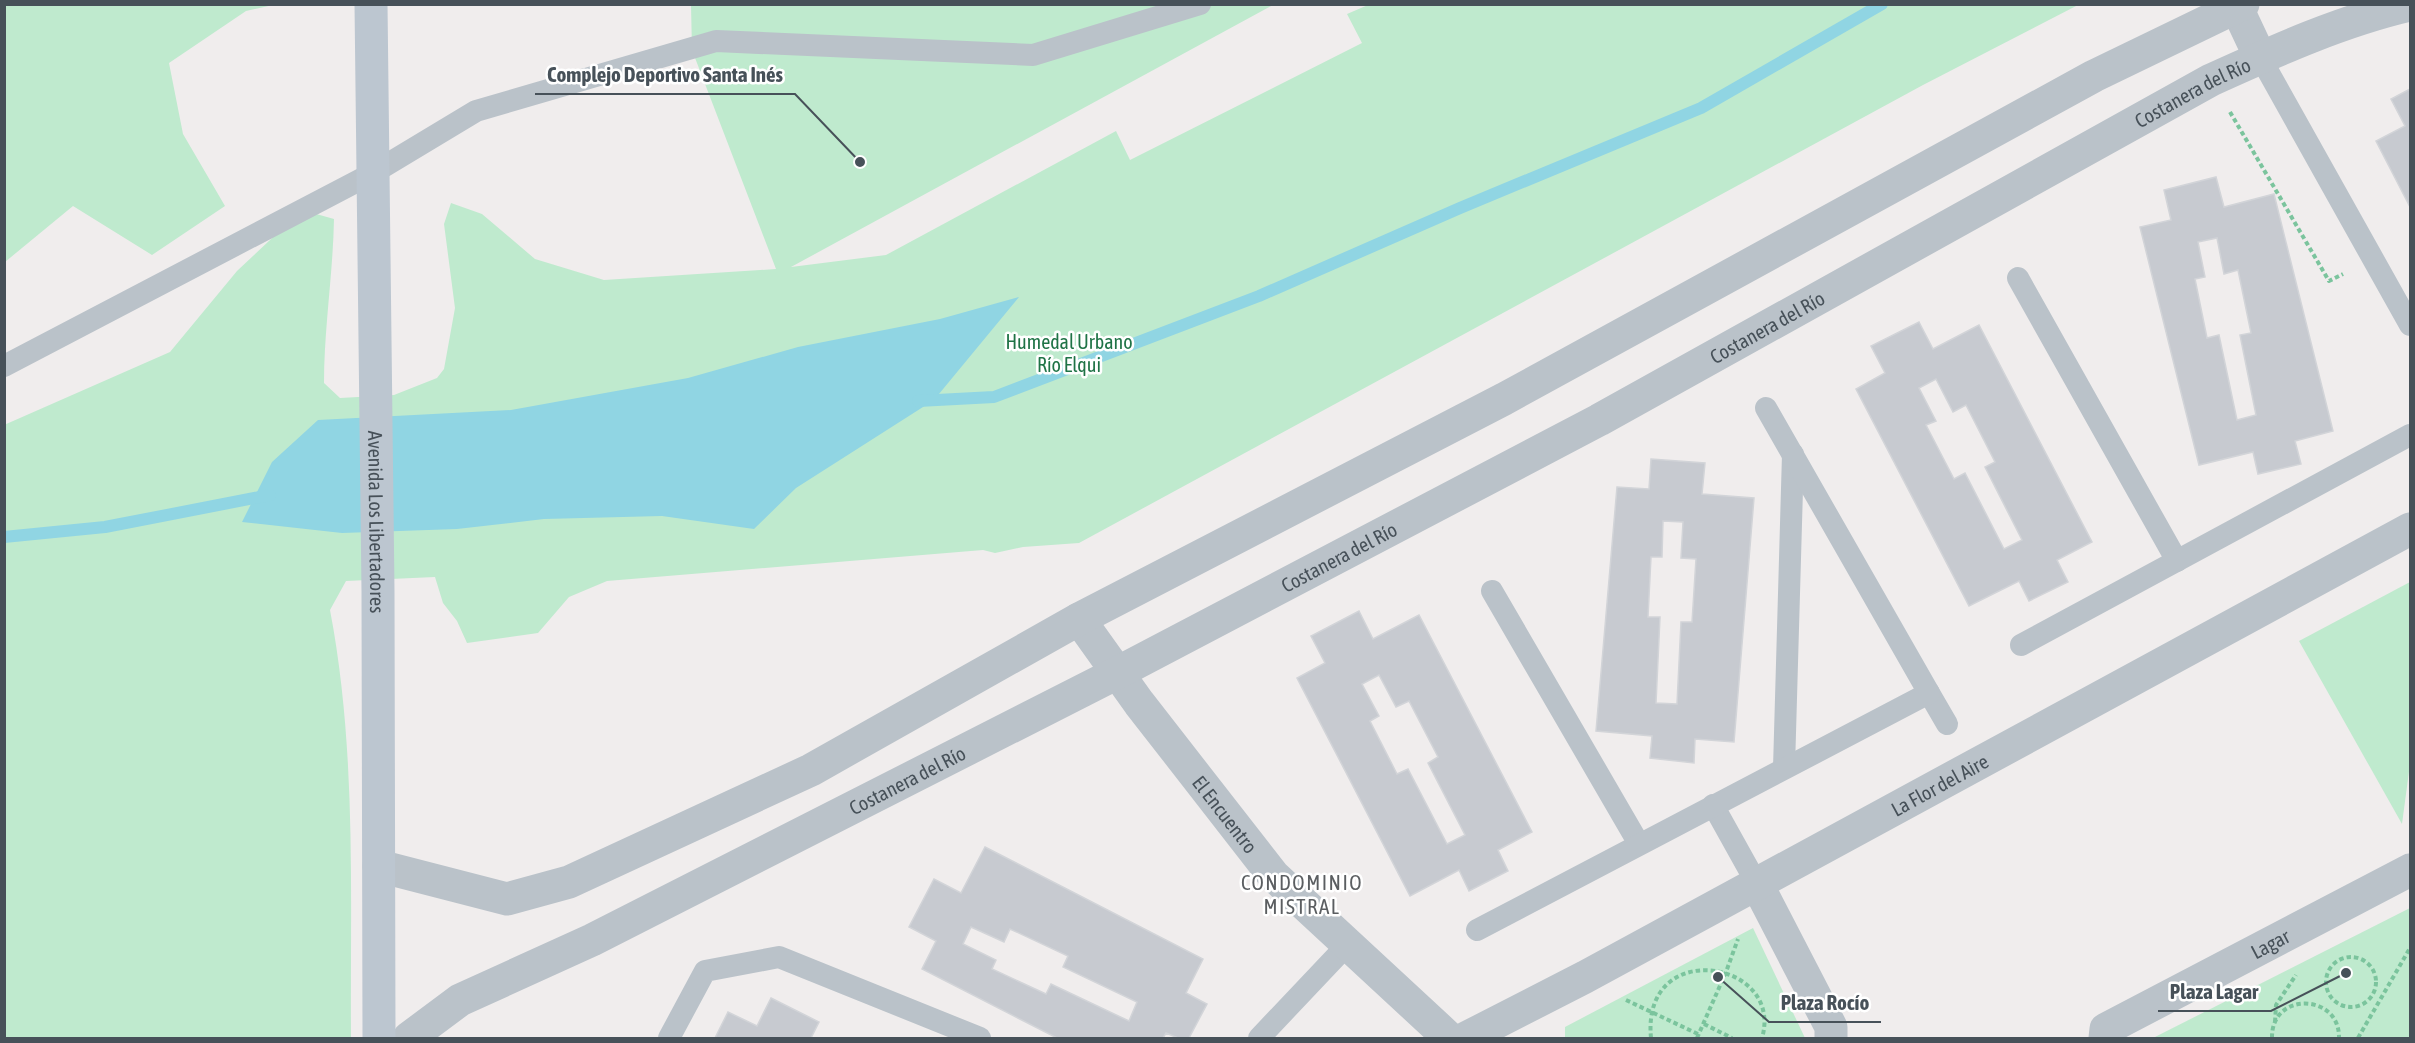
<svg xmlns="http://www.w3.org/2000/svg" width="2415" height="1043" font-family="'Asap Condensed',sans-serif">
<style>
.green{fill:#bfeace}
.water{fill:#90d5e3}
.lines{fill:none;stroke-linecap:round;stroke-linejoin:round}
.stream{stroke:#90d5e3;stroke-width:12}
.building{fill:#c7cad0;stroke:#d2d4d8;stroke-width:1.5;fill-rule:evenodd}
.path{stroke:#7bc49d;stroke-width:4;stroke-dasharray:4.5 3;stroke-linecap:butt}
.lane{stroke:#bac2c9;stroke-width:22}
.street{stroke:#bac2c9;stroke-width:33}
.secondary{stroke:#bcc6d0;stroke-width:33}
.labels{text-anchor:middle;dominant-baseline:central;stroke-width:5;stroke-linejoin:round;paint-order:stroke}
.street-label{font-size:20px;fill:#475159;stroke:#fff}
.park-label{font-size:20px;fill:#1f7346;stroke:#fff}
.neighbourhood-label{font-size:21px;letter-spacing:1.5px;fill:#5b5e61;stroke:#fff}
.leader{fill:none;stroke:#475159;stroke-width:2}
.callout-dot{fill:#475159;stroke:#fff;stroke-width:2}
.callout-label{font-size:21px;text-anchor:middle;font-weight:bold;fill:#475159;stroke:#fff;stroke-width:5;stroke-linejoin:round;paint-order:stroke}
</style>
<rect width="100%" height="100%" fill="#f0eded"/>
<g class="green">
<polygon points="5,4 273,5 246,11 169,63 183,134 225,206 152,255 73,206 5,262"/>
<path d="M691,5h582l-482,262 95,-12 230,-124 14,29 232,-117 -15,-29 21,-9h710l-155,80 -844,458 -56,4 -28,6 -12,-3 -376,31 -38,16 -31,36 -71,10 -10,-22 -14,-18 -8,-26 -89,4 -16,29c27,141 20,286 21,428h-346l-1,-613 166,-73 67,-81 65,-61 32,9c-1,55 -10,109 -10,164l16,15 54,-3 43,-17 7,-9 11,-61 -11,-84 7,-21 31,11 53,45 69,21 172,-11 -84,-219z"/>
<polygon points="2410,582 2410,764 2402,824 2299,641"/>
<polygon points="2410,908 2410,1038 2153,1038"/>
<polygon points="1753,928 1805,1038 1565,1038 1565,1027"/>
</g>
<polygon class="water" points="1019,297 934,400 796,488 754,529 662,516 544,519 457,529 342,533 242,522 272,462 318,420 511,410 688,378 798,347 940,319"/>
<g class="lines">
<g class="stream">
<polyline points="918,401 994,397 1259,296 1460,208 1701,108 1882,4"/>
<polyline points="4,537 105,527 270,495"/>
</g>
</g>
<g class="building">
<polygon points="2410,89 2410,207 2376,141 2405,126 2391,99"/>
<path d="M2216,177l8,30 50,-13 59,237 -38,10 6,23 -43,10 -5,-22 -54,13 -59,-238 31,-7 -7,-30zM2217,238l7,36 14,-4 13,63 -11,2 16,80 -19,5 -18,-85 -12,3 -12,-59 10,-2 -7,-35z"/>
<path d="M1919,322l14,27 46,-24 113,217 -35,18 11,22 -39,19 -10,-20 -50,25 -113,-217 29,-16 -14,-27zM1936,379l17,33 13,-7 29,57 -10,5 37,73 -18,9 -39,-76 -11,6 -28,-54 10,-4 -17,-33z"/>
<path d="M1651,459l54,4 -3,31 52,4 -20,244 -39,-3 -1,24 -44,-5 2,-22 -56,-5 21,-244 32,2zM1663,521l20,1 -2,36 15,1 -4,63h-11l-4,82 -21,-1 4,-86h-12l3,-60h11z"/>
<path d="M1359,611l14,28 46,-24 113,217 -34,18 10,21 -39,20 -10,-21 -49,26 -113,-218 28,-15 -14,-27zM1379,675l17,32 13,-6 29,56 -10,6 37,72 -18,9 -39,-75 -11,5 -27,-53 9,-5 -17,-32z"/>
<path d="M985,847l218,112 -17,34 21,11 -18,34h-11l-12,-5 -3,5h-106l-135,-69 14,-28 -27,-14 25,-48 27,14zM971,927l33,15 6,-13 58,27 -5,11 74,35 -8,19 -78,-37 -5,10 -54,-25 4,-9 -33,-16z"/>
<polygon points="771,998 819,1022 811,1038 715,1038 728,1012 757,1026"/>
</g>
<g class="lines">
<g class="path">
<polyline points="2230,112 2329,281 2343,274"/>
<circle cx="2351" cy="982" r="25"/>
<polyline points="1626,1000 1698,1034"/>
<polyline points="2275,1022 2276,1005 2296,975"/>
<polyline points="1704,1024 1732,1038"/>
<path d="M1651,1038c-10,-102 134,-78 111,0"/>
<polyline points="1697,1038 1726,972 1738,939"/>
<path d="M2272,1038c-1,-47 68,-45 67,0"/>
<polyline points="2358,1038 2410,948"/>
</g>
<g class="lane">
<polyline points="2260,57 2410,325"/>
<polyline points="2018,278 2177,561"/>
<polyline points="4,366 373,173 476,111 716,41 1033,55 1200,4"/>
<polyline points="1492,591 1639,844"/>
<polyline points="2021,645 2410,435"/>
<polyline points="1929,693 1947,724"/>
<polyline points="1784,768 1793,454"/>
<polyline points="1713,805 1757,884"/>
<polyline points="1477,930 1929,693 1766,408"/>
<polyline points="669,1038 705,971 779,957 980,1038"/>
<polyline points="1259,1038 1348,944"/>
</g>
<g class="street">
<polyline points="2237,8 2260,57"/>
<path id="s1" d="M1079,619l60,84 134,172 176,163"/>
<polyline points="379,866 507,899 569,882 811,770 1079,619 1504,399 2094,76 2243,4"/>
<polyline points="1757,884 1831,1027 1831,1038"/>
<path id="s2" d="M409,1038l51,-38 132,-60 525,-267 482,-253 612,-340c64,-29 130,-59 199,-75"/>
<path id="s3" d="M1466,1038l119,-61 825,-448"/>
<path id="s4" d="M2105,1038l1,-9 304,-159"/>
</g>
<path class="secondary" id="s5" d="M371,4l7,587 1,447"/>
</g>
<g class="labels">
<g class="street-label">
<text stroke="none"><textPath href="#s2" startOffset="2020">Costanera del Río</textPath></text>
<text stroke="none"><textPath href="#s2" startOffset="1534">Costanera del Río</textPath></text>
<text stroke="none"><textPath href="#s5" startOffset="518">Avenida Los Libertadores</textPath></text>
<text stroke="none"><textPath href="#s2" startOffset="1048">Costanera del Río</textPath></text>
<text stroke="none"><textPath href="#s2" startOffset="562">Costanera del Río</textPath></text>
<text stroke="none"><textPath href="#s3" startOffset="537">La Flor del Aire</textPath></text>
<text stroke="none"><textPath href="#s1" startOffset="244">El Encuentro</textPath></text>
<text stroke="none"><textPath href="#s4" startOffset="194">Lagar</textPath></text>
</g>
<g class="park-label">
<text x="1069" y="341">Humedal Urbano<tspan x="1069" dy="23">Río Elqui</tspan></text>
</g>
<g class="neighbourhood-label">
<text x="1302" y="882">CONDOMINIO<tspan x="1302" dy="24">MISTRAL</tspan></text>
</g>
</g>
<path class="leader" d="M860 162L795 94H535M2346 973L2271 1011H2158M1718 977L1769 1022H1881"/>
<g class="callout-dot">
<circle cx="860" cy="162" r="6"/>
<circle cx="2346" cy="973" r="6"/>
<circle cx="1718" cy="977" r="6"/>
</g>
<g class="callout-label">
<text x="665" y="82">Complejo Deportivo Santa Inés</text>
<text x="2214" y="999">Plaza Lagar</text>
<text x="1825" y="1010">Plaza Rocío</text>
</g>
<rect width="2415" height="1043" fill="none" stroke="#475159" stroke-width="12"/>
</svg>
